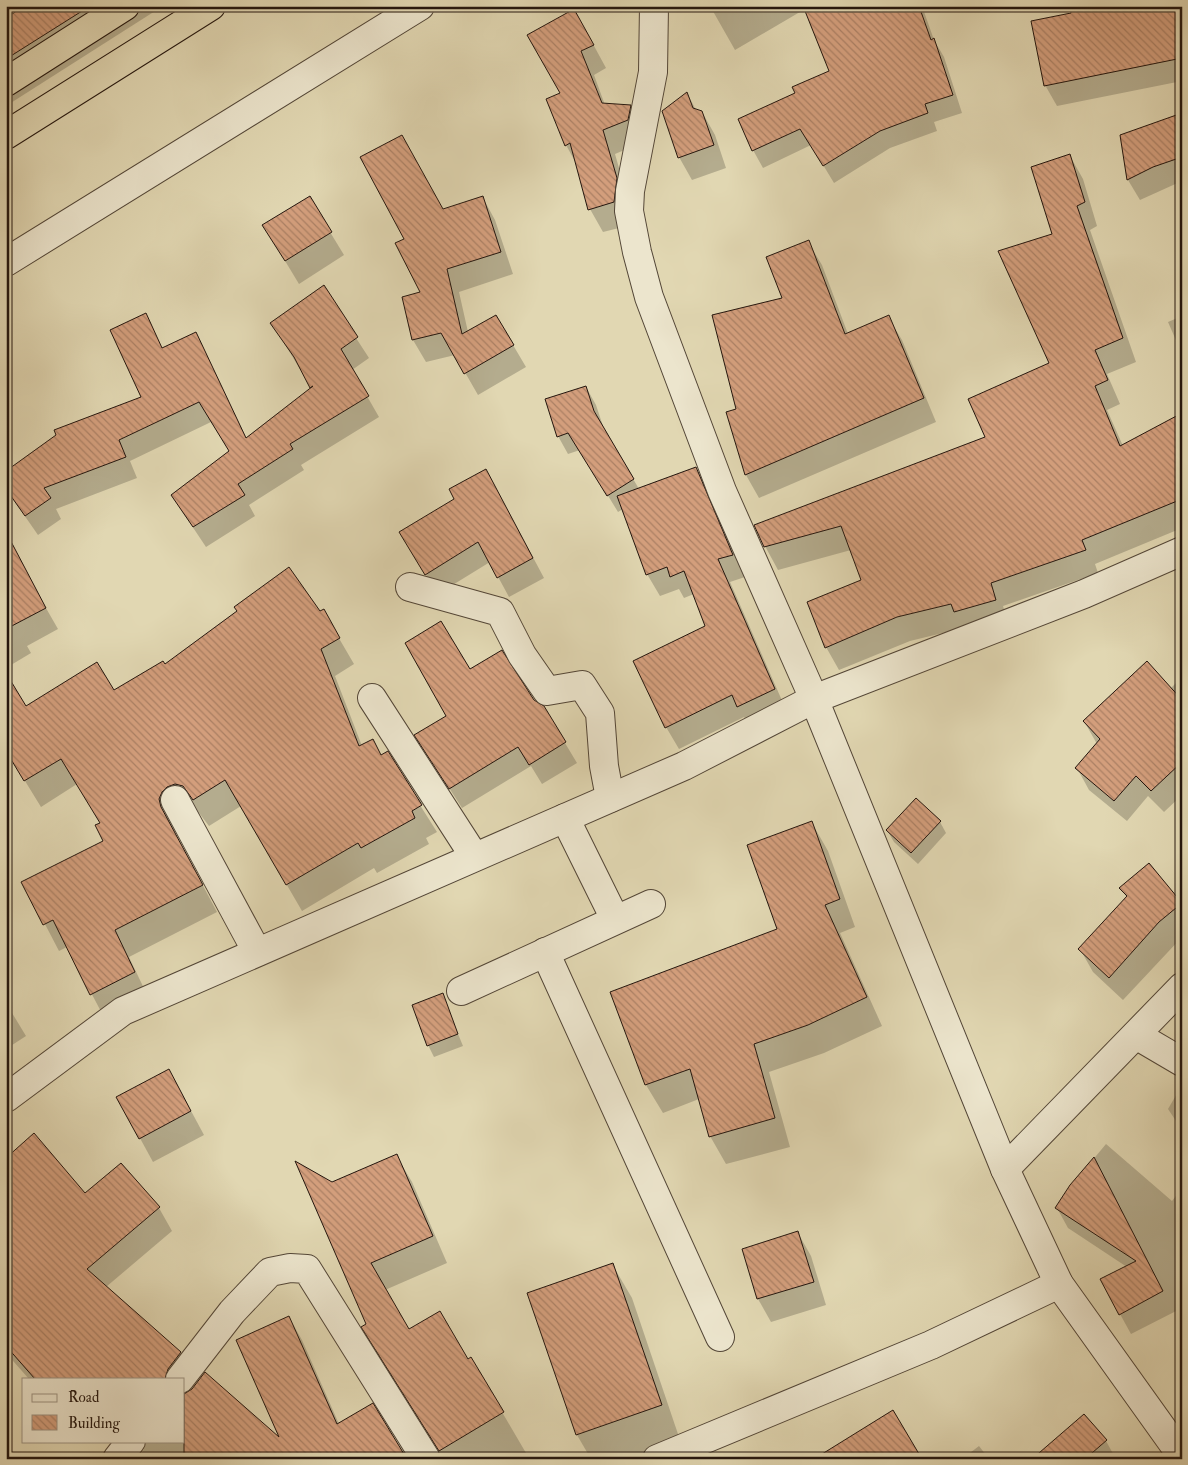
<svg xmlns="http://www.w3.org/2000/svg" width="1188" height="1465" font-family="'IM FELL Double Pica',serif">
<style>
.shadow{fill:#0003}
.building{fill:url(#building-back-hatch);stroke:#24160e}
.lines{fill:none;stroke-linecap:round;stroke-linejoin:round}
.minor-casing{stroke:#534637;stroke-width:30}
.highway-casing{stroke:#24160e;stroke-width:30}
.minor{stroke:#ece5cd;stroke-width:28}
.highway{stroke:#e1d7b2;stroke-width:28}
</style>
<defs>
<pattern id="building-back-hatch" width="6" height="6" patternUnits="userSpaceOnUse" patternTransform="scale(1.25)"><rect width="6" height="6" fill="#d39e7c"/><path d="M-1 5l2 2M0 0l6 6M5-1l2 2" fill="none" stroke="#ab8064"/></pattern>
</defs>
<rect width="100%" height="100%" fill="#e1d7b2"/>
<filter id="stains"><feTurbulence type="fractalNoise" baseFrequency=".004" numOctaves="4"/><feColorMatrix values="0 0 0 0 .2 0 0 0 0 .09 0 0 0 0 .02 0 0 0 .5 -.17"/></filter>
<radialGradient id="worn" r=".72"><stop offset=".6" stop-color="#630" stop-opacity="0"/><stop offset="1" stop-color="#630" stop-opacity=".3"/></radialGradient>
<g class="shadow">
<polygon points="26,6 163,6 6,106 6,19"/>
<polygon points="710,6 922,6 934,40 944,57 962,113 934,122 937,131 890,148 834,183 811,145 763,168 753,150 796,94 831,72 805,9 735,50"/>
<polygon points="1182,6 1182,81 1057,106 1045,85 1072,14"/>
<polygon points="587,33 606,68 594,75 605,105 630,106 643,130 641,143 615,154 629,203 627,226 603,232 590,209 577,165 566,145 561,93"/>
<polygon points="687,93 696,110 702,112 715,135 726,168 692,180 679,157"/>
<polygon points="1182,115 1182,181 1140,200 1128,180 1122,136"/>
<polygon points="1070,156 1083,179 1097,226 1090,230 1136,362 1107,374 1120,404 1107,410 1123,446 1182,428 1182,528 1095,564 1098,573 1003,606 1008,623 963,628 910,641 839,670 826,647 862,580 851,550 778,570 765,546 987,438 1050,364 1054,235"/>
<polygon points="483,198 495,220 513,274 459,292 468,332 496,316 526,367 478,395 455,355 426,362 413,340 403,298 422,293 406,239 443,210"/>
<polygon points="264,226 330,232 344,255 299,284"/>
<polygon points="808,242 822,265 848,334 888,317 902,340 936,422 759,498 746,475 738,410"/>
<polygon points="323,287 369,358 352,370 379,417 301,465 304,470 249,505 255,516 206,547 172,496 230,452 211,422 130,461 137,478 56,509 61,519 38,535 6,489 6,472 143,398 145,315 163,349 195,334 247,439 312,389 272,323"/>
<polygon points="1182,316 1182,354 1168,322"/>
<polygon points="586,387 596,405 604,429 639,489 696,469 709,491 745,577 730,582 787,712 751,728 744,717 679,749 666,727 707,626 694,594 684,598 679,589 660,596 647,574 623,509 618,512 580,450 568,454 558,436"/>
<polygon points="497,490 544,578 509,597 490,562 438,594 412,552"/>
<polygon points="31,582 58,629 27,646 31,653 6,668 6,597"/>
<polygon points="323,611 354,664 335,676 362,746 381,756 387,753 437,832 426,838 429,844 377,873 374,868 302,911 241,806 209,826 199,813 191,810 174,826 176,835 217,912 129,957 149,999 106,1021 67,947 59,951 23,882 104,842 101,824 77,784 41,807 6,750 165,666"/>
<polygon points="1179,680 1182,683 1182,795 1164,812 1148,796 1127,821 1089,790 1077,768 1097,744 1084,721 1170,689"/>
<polygon points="533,701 565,743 577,763 542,784 531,766 462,808 428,755 448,716"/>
<polygon points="940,822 946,833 918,864 894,842 887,830"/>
<polygon points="812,823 828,851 855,927 840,933 882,1026 824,1053 769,1072 790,1147 726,1164 710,1136 699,1099 663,1113 646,1085 612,993 779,930"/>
<polygon points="1149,865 1182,903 1182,937 1123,1000 1093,972 1080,949 1127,898 1121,888"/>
<polygon points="442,995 463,1046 434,1057 428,1045"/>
<polygon points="6,1003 26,1036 6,1049"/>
<polygon points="169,1070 204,1135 153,1162 118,1098"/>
<polygon points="1182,1085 1182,1130 1168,1109"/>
<polygon points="1106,1144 1172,1201 1182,1188 1182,1308 1131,1334 1120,1314 1127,1267 1068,1228 1057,1208 1071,1186"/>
<polygon points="396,1155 412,1182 447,1263 385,1290 409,1331 467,1361 471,1359 526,1453 515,1459 444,1459 378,1353 368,1324 332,1184"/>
<polygon points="85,1195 159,1208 172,1231 106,1287 180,1352 194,1376 184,1379 29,1379 6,1353 6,1287"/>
<polygon points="798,1233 811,1256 826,1305 771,1322 758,1299"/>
<polygon points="612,1264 632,1298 680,1440 625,1459 591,1459 577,1435 529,1294"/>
<polygon points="289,1317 302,1340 339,1424 406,1459 138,1459 144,1449 134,1453 122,1441 184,1441 184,1395 187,1394 205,1374 283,1442"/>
<polygon points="1106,1441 1116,1459 1034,1459"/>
<polygon points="979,1446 989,1459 962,1459"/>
</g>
<g class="building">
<polygon points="24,6 90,6 6,59 6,18"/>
<polygon points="803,6 919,6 931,40 934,38 953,95 925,104 928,113 880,131 823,166 800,129 752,151 738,119 795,93 792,87 829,71"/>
<polygon points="1069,6 1182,6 1182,58 1044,86 1031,21 1071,13"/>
<polygon points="574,9 594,45 581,51 602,103 631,105 628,120 603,130 617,178 614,202 588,210 570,143 565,146 546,99 560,93 527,35"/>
<polygon points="687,92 693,108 702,111 714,145 678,158 662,111"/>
<polygon points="1182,113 1182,157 1153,167 1127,180 1120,135"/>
<polygon points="402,135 443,209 483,196 501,252 447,269 462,334 496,315 514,345 464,374 441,333 412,340 402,297 420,292 395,243 404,239 360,157"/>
<polygon points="1070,154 1085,202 1077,206 1123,338 1095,350 1108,380 1095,386 1120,446 1182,413 1182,499 1082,540 1086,550 991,583 996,600 954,612 951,604 897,617 825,648 807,602 861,580 841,526 764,547 754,525 985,437 968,399 1049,363 998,251 1052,234 1031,167"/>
<polygon points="310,196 332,232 285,261 262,225"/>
<polygon points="809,240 845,334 889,315 924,398 745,475 726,412 736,409 712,315 782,298 766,257"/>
<polygon points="324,285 358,337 341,349 369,396 290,444 293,449 238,484 245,495 193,527 171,495 229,451 199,402 119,440 126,457 44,488 51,498 25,516 6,489 6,471 56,435 54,430 141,397 110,330 146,313 162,348 196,332 246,438 313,386 310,388 294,357 270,323"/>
<polygon points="586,386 594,411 634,479 607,496 568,433 557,437 545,399"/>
<polygon points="696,467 733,555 718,559 775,689 737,707 732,695 665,728 633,661 705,626 684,571 670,577 667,567 646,575 617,496"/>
<polygon points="486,469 533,558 497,578 478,542 425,575 399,532 454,499 449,489"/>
<polygon points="6,532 46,608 6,629"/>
<polygon points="289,567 320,611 324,609 340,638 321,649 359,746 373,739 381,755 388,751 422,805 412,811 415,818 361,848 358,843 286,885 225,780 193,800 183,786 175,784 167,787 162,792 159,799 161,807 203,885 115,930 135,972 90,995 53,920 43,925 21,882 103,841 95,825 100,823 61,759 24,781 6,751 6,673 26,706 97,662 114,690 163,661 165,664 237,611 234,607"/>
<polygon points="441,621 470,669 502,650 534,700 544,706 566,742 529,765 518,747 449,789 414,735 446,716 405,643"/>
<polygon points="1147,661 1182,700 1182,762 1151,791 1136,776 1114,801 1075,768 1100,739 1083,721"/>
<polygon points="916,798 941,821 911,853 886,830"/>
<polygon points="812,821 840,899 825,905 867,997 808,1025 754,1044 775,1118 709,1137 690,1069 645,1085 610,992 777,929 747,845"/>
<polygon points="1149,863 1182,903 1159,922 1109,978 1078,949 1127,896 1119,888"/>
<polygon points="443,993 458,1034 427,1046 412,1005"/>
<polygon points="169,1069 191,1111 139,1139 116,1097"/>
<polygon points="34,1133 85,1193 121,1163 160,1207 87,1269 181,1352 168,1369 165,1379 35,1379 6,1346 6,1158"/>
<polygon points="397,1154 433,1236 371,1263 409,1329 440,1311 468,1359 471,1357 504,1412 439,1451 361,1327 366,1324 295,1161 332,1182"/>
<polygon points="1094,1157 1163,1291 1119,1315 1100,1279 1136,1261 1055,1208 1070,1185"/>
<polygon points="798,1231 814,1282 757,1299 742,1249"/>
<polygon points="613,1263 662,1405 576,1435 527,1293"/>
<polygon points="289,1316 337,1424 373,1403 407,1459 184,1459 184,1394 192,1389 205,1372 279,1437 236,1340"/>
<polygon points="893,1410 922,1459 814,1459"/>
<polygon points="1084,1414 1107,1440 1085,1459 1032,1459"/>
</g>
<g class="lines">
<defs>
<g id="minor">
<polyline points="654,6 653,72 630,191 629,211 637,252 649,297 722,491 814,699 1005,1169 1059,1284 1182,1456"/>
<polyline points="6,262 420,6"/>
<polyline points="410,587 500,612 522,655 547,691 582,685 600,713 604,766 610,798"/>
<polyline points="372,698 474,856"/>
<polyline points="175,800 257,952"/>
<polyline points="565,818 615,919"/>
<polyline points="545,952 720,1337"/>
<polyline points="461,991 651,904"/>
<polyline points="1136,1035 1182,1062"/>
<polyline points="6,1098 123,1011 684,766 814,699 1084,594 1182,551"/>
<polyline points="1005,1169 1182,987"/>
<polyline points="180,1379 232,1312 270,1272 290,1268 307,1269 426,1459"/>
<polyline points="117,1459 131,1441"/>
<polyline points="657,1459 931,1345 1059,1284"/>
</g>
<g id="highway">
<polyline points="6,82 125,6"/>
<polyline points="6,135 211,6"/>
</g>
</defs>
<use href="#minor" class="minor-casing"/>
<use href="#highway" class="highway-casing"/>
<use href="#minor" class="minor"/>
<use href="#highway" class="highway"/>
</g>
<rect width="1188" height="1465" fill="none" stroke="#e1d7b2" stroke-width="25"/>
<rect x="8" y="8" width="1173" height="1450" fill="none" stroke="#24160e" stroke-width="2.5"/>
<rect x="12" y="12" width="1163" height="1440" fill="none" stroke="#24160e"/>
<rect x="22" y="1378" width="162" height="65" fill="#ece5cd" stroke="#9c9281"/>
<rect x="32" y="1394" width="25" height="8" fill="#ece5cd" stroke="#9c9281"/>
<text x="68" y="1402" font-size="15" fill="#24160e">Road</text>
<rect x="32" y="1415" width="25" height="15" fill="url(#building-back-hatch)" stroke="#9c9281"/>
<text x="68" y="1428" font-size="15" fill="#24160e">Building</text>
<rect width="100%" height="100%" filter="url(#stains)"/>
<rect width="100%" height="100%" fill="url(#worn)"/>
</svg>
